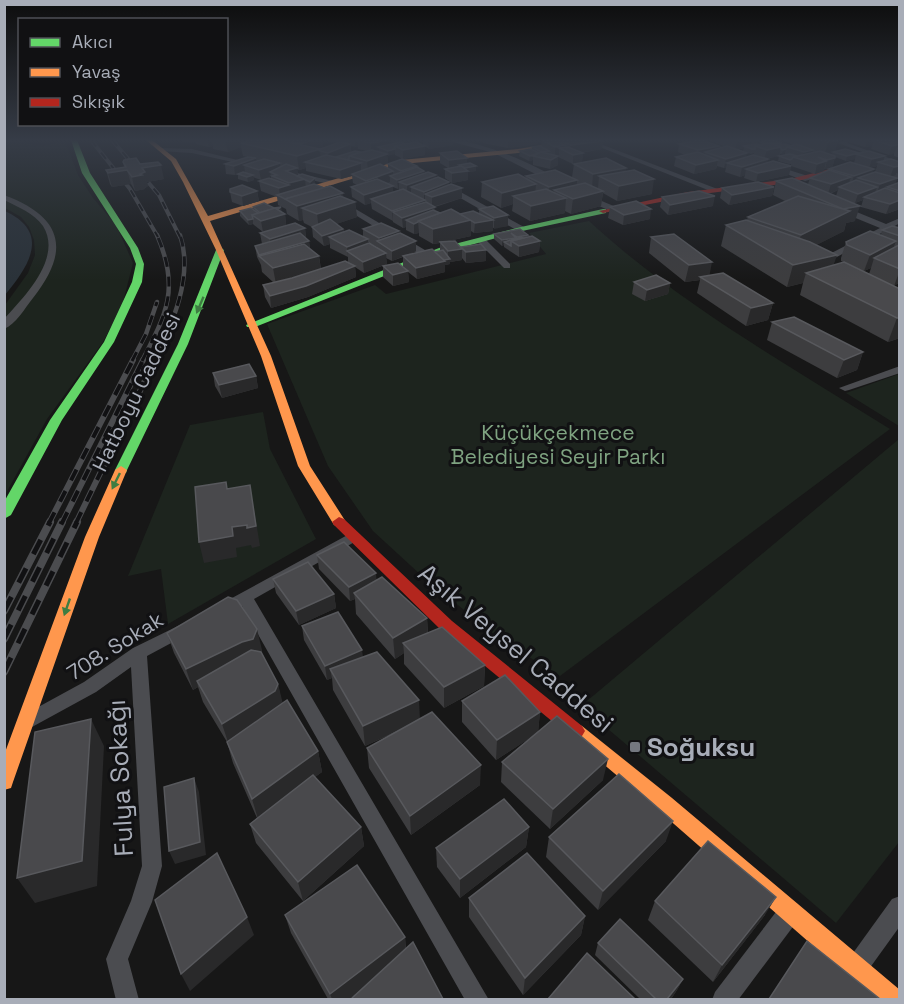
<svg xmlns="http://www.w3.org/2000/svg" width="904" height="1004" font-family="'Space Grotesk',sans-serif">
<style>
.green{fill:#1d241e}
.water{fill:#2a3239}
.lines{fill:none;stroke-linecap:round;stroke-linejoin:round}
.street{fill:#4b4c50;fill-rule:evenodd}
.fast{fill:#63d668;fill-rule:evenodd}
.slow{fill:#ff974d;fill-rule:evenodd}
.jam{fill:#b3261e;fill-rule:evenodd}
.rail-far3-casing{stroke:#4b4c4f;stroke-width:4}
.rail-far2-casing{stroke:#4b4c4f;stroke-width:4.5}
.rail-far1-casing{stroke:#4b4c4f;stroke-width:6}
.rail-casing{stroke:#4b4c4f;stroke-width:8}
.rail-far3{stroke:#111113;stroke-width:2;stroke-dasharray:8;stroke-linecap:butt}
.rail-far2{stroke:#111113;stroke-width:3;stroke-dasharray:10;stroke-linecap:butt}
.rail-far1{stroke:#111113;stroke-width:4;stroke-dasharray:12;stroke-linecap:butt}
.rail{stroke:#111113;stroke-width:5;stroke-dasharray:16;stroke-linecap:butt}
.wall{fill:#3d3d3f;fill-rule:evenodd}
.shaded-wall{fill:#29292a}
.building{fill:#49494c;stroke:#58595d;stroke-width:1.5}
.oneway{fill:#3e7d42}
.poi-dot{fill:#757880;stroke:#111113;stroke-width:2}
.labels{text-anchor:middle;dominant-baseline:central;stroke-width:6;stroke-linejoin:round;paint-order:stroke}
.street-label{font-size:21px;fill:#a8adb8;stroke:#111113}
.park-label{font-size:21px;fill:#7fa381;stroke:#111113}
.near-street-label{font-size:26px;fill:#a8adb8;stroke:#111113}
.near-poi-label{font-size:26px;font-weight:bold;fill:#a8adb8;stroke:#111113;text-anchor:start}
</style>
<rect width="100%" height="100%" fill="#171717"/>
<g class="green">
<polygon points="5,140 27,140 22,142 44,146 65,140 78,175 93,198 116,225 133,263 122,306 103,342 47,419 5,495 5,305 28,273 35,255 34,240 29,227 21,217 5,208"/>
<path d="M589,221c90,83 198,143 301,208l-330,247 -60,-37 -78,-63 -49,-45 -45,-65 -61,-142 108,-39 11,9 160,-40 -17,-21z"/>
<polygon points="899,374 899,426 846,393"/>
<polygon points="263,412 270,449 316,539 168,624 161,569 128,576 190,425"/>
<polygon points="899,439 899,842 836,923 581,706"/>
</g>
<path class="water" d="M5,211c47,22 23,56 0,84z"/>
<g class="lines">
<g class="street">
<path d="M445,140c26,-3 91,24 113,40l-7,2 -57,-29z"/>
<polygon points="582,140 590,140 720,190 713,192"/>
<polygon points="846,140 854,140 847,143 900,162 900,166 838,143"/>
<polygon points="162,148 192,149 258,165 255,167 192,153 160,151"/>
<polygon points="773,165 811,177 812,179 805,181 771,168"/>
<polygon points="279,169 333,181 337,183 333,185 277,172 277,170"/>
<polygon points="446,184 524,227 525,229 518,231 443,188 442,186"/>
<polygon points="585,194 616,207 617,209 610,211 582,198 582,194"/>
<path d="M4,195c59,22 67,55 29,103 -8,10 -17,26 -29,31v-10c20,-22 59,-61 39,-93 -9,-13 -25,-19 -39,-26z"/>
<polygon points="342,201 430,253 431,255 424,257 339,205 338,203"/>
<polygon points="836,206 842,206 886,224 900,218 900,223 893,227 900,230 900,235 887,230 822,265 816,265 816,261 880,228 836,210"/>
<polygon points="479,239 485,239 510,264 510,268 504,268 479,243"/>
<polygon points="900,366 900,373 849,390 845,391 839,388"/>
<polygon points="353,532 358,534 360,537 358,540 254,599 489,1000 465,1000 242,606 232,606 229,602 232,598"/>
<polygon points="182,624 188,626 190,630 188,634 147,656 162,866 152,902 128,959 139,1000 116,1000 106,959 131,901 142,866 131,667 96,692 32,727 26,730 20,727 17,722 20,717 84,682 133,648"/>
<polygon points="900,896 900,926 864,976 856,979 848,976 845,968 848,960 892,899"/>
<polygon points="790,901 798,904 801,912 798,920 738,1000 712,1000 715,992 782,904"/>
</g>
<g class="fast">
<polygon points="71,140 77,140 90,173 138,248 144,264 142,282 114,342 62,420 11,515 4,519 4,502 50,420 104,342 132,282 136,264 130,248 82,173"/>
<polygon points="603,209 606,209 606,213 522,231 445,252 255,327 247,327 246,325 439,248 521,227"/>
<polygon points="220,247 224,250 188,344 127,470 126,473 116,473 115,470 178,344 216,250"/>
</g>
<g class="slow">
<polygon points="146,140 152,140 176,159 208,216 401,160 518,149 573,140 584,140 518,153 402,164 210,221 271,356 310,466 346,522 339,527 334,525 298,466 261,356 216,250 183,182 171,161"/>
<polygon points="121,466 127,470 99,537 13,782 11,788 4,790 4,755 85,537 115,470"/>
<polygon points="576,723 582,726 672,798 900,990 900,1000 875,1000 658,810 570,736 567,731 570,726"/>
</g>
<g class="jam">
<polygon points="834,168 836,171 790,183 702,194 603,213 599,211 688,192 790,179"/>
<polygon points="339,517 344,519 452,621 582,726 585,731 582,736 576,739 570,736 440,629 334,525 332,522"/>
</g>
<defs>
<g id="rail-far3">
<polyline points="91,140 130,189 158,237"/>
<polyline points="112,140 159,195 180,237"/>
</g>
<g id="rail-far2">
<polyline points="132,361 146,334 157,302"/>
<path d="M142,361c25,-48 38,-73 15,-126"/>
<path d="M154,361c18,-36 40,-85 26,-126"/>
</g>
<g id="rail-far1">
<polyline points="49,523 133,360"/>
<polyline points="62,523 143,360"/>
<polyline points="76,523 155,360"/>
</g>
<g id="rail">
<polyline points="4,611 50,522"/>
<polyline points="4,639 62,522"/>
<polyline points="4,672 77,522"/>
</g>
</defs>
<use href="#rail-far3" class="rail-far3-casing"/>
<use href="#rail-far2" class="rail-far2-casing"/>
<use href="#rail-far1" class="rail-far1-casing"/>
<use href="#rail" class="rail-casing"/>
<use href="#rail-far3" class="rail-far3"/>
<use href="#rail-far2" class="rail-far2"/>
<use href="#rail-far1" class="rail-far1"/>
<use href="#rail" class="rail"/>
</g>
<g class="wall">
<path d="M179,140h143l1,8 14,-5 -1,-1 -3,1 -4,-3h76v4l18,1v-5h30v5l-24,4 -4,-3v9l-22,4 -8,-4v-1l-8,1 1,8 -6,2 6,4v-5l29,2v1l7,4v2l12,2v3l13,6 13,4v10l-27,9v4l5,2 20,1 19,-1v-4l29,17 -15,2v3l-19,2 -3,-2v5l-27,6 17,7v-2l25,14 -20,2 -4,-5v2l-12,2v2l-5,1v7l-28,7 -9,-7 1,10 -16,4 -10,-9v-11l20,1v-10l-11,4 -6,-3 1,6 -23,9 -9,-6 1,10 -48,20 -37,11 -6,-11 -2,-12 11,-2 -12,-11 -1,-7 -4,-8 -2,-11 7,-2 -2,-11 45,-5 1,10 3,3 1,8 9,7 2,13 27,-7v-5l-18,-9v-4l-6,2 -11,-9 -1,-10 -8,-4 -1,-3 -4,1 -12,-7 -1,-5 -8,-4 -1,-8 -16,-6 -2,-10 12,-2v-3l-10,4 -8,-3 1,3 -6,2 -10,-3v-4h-3l-9,-1 -1,-10 22,-7 -4,-1 -2,-9 -13,5 -15,-3v-3l-4,1 -13,-3 -1,-3 -4,2zM351,146l7,1v2l9,2 -7,1h-9zM306,168v3l35,8 11,-3 1,7 4,2 -6,2 1,10 13,8 6,-2 1,6 21,12v1l10,6 3,-1v3l8,4 5,-1v3l14,8 7,-1v8l-33,4 9,-4v-10l-17,-7 -36,-5v8l-19,-5 -1,-3 -7,-5 21,-7 -2,-15 -12,-5v-4l-30,-9 2,-2 -17,-7 -1,-6 2,1zM393,187l5,2h1v1l-6,2zM368,242l9,5v1l-9,-4z"/>
<polygon points="472,140 553,140 555,141 555,140 603,141 602,149 581,153 583,153 582,162 573,164 558,157 559,155 556,156 558,165 550,169 533,165 533,160 529,161 519,156 520,151 532,150 532,147 541,147 542,141 538,142 538,144 508,148 483,143 483,141 478,141"/>
<path d="M706,140h62l-1,1 24,5 3,-1 -11,-4v-1h55l-3,11 50,5 -2,5 17,1v17h-3l-2,5 5,-2v27l-14,5 -25,-7 2,-7 -8,3v18l-9,2 -2,8 -28,14 17,20 36,9 2,-6 -7,3 -23,-10v-3l5,-16 35,-7 1,-5 18,-2v54l-6,4 5,3 1,-1v50l-12,4 -88,-47 3,-12 -16,4 -66,-41 5,-21 21,-5 1,-3 37,-16 -12,-6 3,-14 32,3 2,-6 19,-7v-2l2,-1 -7,1v2l-9,3 -24,-8 -2,9 -33,7 -12,-4 1,-3 -5,2 -15,-5 1,-4h-2l-7,-2 -1,3 -22,5 -20,-8 2,-9 9,-2 -7,-3 1,-8 40,2 -1,3 8,-2 -13,-5 1,-1h-3zM744,148l-1,3 8,3 3,-1 -1,2 -7,2 -10,-7zM785,153v2l-6,1 -1,5 11,3h2v1l-24,-3 1,-3h-3l14,-3 1,-2zM835,157l11,4 9,-2 -1,4 -22,5zM877,166l-2,6 -3,1 2,-4 -4,-1zM838,190l-2,6 -6,-3h2z"/>
<polygon points="849,140 900,140 900,158 894,156 894,153 889,155 871,149 872,146 865,147 848,142"/>
<polygon points="440,153 467,164 476,171 468,172 468,180 452,183 445,178 445,169 448,168 440,163"/>
<polygon points="123,162 140,164 164,179 147,182 148,186 145,188 145,189 135,191 131,184 112,187 110,184 106,170 124,167"/>
<polygon points="574,164 626,171 652,194 617,201 603,193 601,206 571,214 565,211 565,213 530,221 512,211 513,204 501,208 481,197 482,182 526,179 526,176 572,177"/>
<polygon points="774,187 772,196 729,205 720,198 722,188"/>
<polygon points="257,191 259,201 243,206 232,202 230,192"/>
<polygon points="662,197 713,206 668,215 660,207"/>
<polygon points="253,207 282,213 285,214 286,225 263,232 254,225 253,224 249,225 240,216 240,211 253,209"/>
<polygon points="610,207 650,219 623,225 608,218"/>
<polygon points="520,229 528,237 540,241 539,252 519,257 504,247 504,245 502,246 494,239 494,234"/>
<polygon points="651,237 709,275 773,303 768,320 746,326 697,293 700,280 685,282 649,253"/>
<polygon points="634,282 670,283 668,294 645,301 632,294"/>
<polygon points="772,322 863,352 857,370 837,378 767,340"/>
<polygon points="213,373 256,376 258,388 222,398 215,386"/>
<polygon points="317,555 377,580 427,618 428,633 485,665 484,686 444,708 404,664 404,653 395,659 356,614 355,599 350,601 319,569"/>
<polygon points="273,579 334,594 336,608 299,625 276,593"/>
<polygon points="302,626 363,657 419,700 419,719 480,785 411,835 369,768 367,748 396,732 365,746 333,690 332,678 327,680 304,640"/>
<polygon points="167,633 262,650 261,652 278,684 282,704 318,751 322,772 315,777 361,827 364,846 303,901 256,843 250,824 257,818 233,763 227,742 203,702 198,687 193,690 174,653"/>
<polygon points="462,701 540,712 538,732 603,780 550,829 501,782 502,762 536,734 496,760 462,722"/>
<polygon points="529,827 526,847 460,898 437,867 436,848"/>
<polygon points="549,837 666,841 598,910 546,857"/>
<polygon points="469,898 585,916 581,935 523,995 469,917"/>
<polygon points="655,901 765,915 713,982 648,920"/>
<polygon points="285,915 405,937 406,949 358,993 349,999 328,999 291,933"/>
<polygon points="598,943 683,979 677,990 671,999 640,999 595,955"/>
</g>
<g class="shaded-wall">
<polygon points="208,140 212,140 213,146 209,147"/>
<polygon points="225,140 259,140 241,143 241,147 228,152"/>
<polygon points="312,140 322,140 323,149 320,150 321,163 305,162 306,168 299,170 297,156 302,155 301,144"/>
<polygon points="355,140 405,140 405,145 378,147 379,150 371,152 371,143 358,140 358,147 355,147"/>
<polygon points="428,140 453,140 453,145 429,149"/>
<polygon points="508,140 550,140 538,142 538,144 508,148"/>
<polygon points="741,140 752,140 751,147 744,146 744,148 735,150 737,141"/>
<polygon points="761,140 768,140 767,142 761,142 761,144 756,145 757,141"/>
<polygon points="838,140 835,152 833,152 832,154 824,156 828,142"/>
<polygon points="867,140 891,140 874,140 872,146 865,147"/>
<polygon points="603,141 602,149 570,154 571,145"/>
<polygon points="782,143 779,156 764,159 767,150 769,145"/>
<polygon points="350,144 351,153 329,162 328,153"/>
<polygon points="900,144 900,148 897,147 894,153 889,155 892,146"/>
<polygon points="565,145 564,151 559,148 559,155 555,156 555,147"/>
<polygon points="425,146 425,155 403,159 403,150"/>
<polygon points="719,146 717,155 705,152 704,158 696,159 698,150"/>
<polygon points="395,149 395,154 388,156 388,151"/>
<polygon points="786,149 785,153 782,154 783,150"/>
<polygon points="813,150 811,159 802,159 804,152"/>
<polygon points="583,153 582,162 573,164 573,155"/>
<polygon points="747,153 745,162 727,163 726,168 724,168 726,159"/>
<polygon points="387,154 388,163 368,171 367,161"/>
<polygon points="856,154 855,159 846,161 847,156"/>
<polygon points="530,156 533,156 533,160 529,161"/>
<polygon points="558,156 558,165 550,169 551,160"/>
<polygon points="885,156 882,164 878,162 877,166 869,168 872,159"/>
<polygon points="256,158 257,167 244,165 245,172 235,175 234,166"/>
<polygon points="467,158 467,167 459,165 459,168 449,170 449,160"/>
<polygon points="835,158 832,168 825,169 827,160"/>
<polygon points="768,159 766,169 746,169 745,175 740,177 742,167"/>
<polygon points="718,160 716,169 694,174 696,165"/>
<polygon points="826,161 824,171 815,174 817,164"/>
<polygon points="280,163 281,173 270,172 271,176 261,180 259,170"/>
<polygon points="361,163 361,172 352,174 352,176 341,179 340,170"/>
<polygon points="161,165 164,179 147,182 148,186 145,188 145,189 135,191 132,177 142,168"/>
<polygon points="417,166 417,173 424,171 425,179 436,175 436,185 411,187 411,193 407,194 407,185 399,182 399,189 398,189 397,180 401,179 401,171"/>
<polygon points="476,166 476,171 468,172 468,180 452,183 452,173 465,169"/>
<polygon points="791,166 789,175 756,182 758,173"/>
<polygon points="900,166 900,174 896,173 896,175 890,177 894,167"/>
<polygon points="297,168 298,176 286,171"/>
<polygon points="626,168 624,182 599,176 598,188 592,189 593,174"/>
<polygon points="874,169 871,178 858,178 856,183 851,185 854,176"/>
<polygon points="127,170 131,184 112,187 108,173"/>
<polygon points="393,171 393,178 390,176 390,182 366,191 366,181"/>
<polygon points="253,175 254,180 248,182 247,177"/>
<polygon points="851,177 848,186 839,187 838,190 828,194 831,184"/>
<polygon points="315,178 315,182 311,186 310,182"/>
<polygon points="897,178 894,188 887,187 886,190 877,194 880,184"/>
<polygon points="305,179 306,188 280,197 279,188 289,185 289,183"/>
<polygon points="654,179 652,194 617,201 619,186"/>
<polygon points="577,180 576,194 554,190 553,200 548,201 549,187"/>
<polygon points="449,182 449,192 462,188 462,198 432,207 432,197 425,194 425,210 393,212 393,221 392,211 424,200 424,192"/>
<polygon points="536,184 535,198 513,196 513,204 501,208 502,193"/>
<polygon points="393,186 393,196 371,199 371,203 365,205 364,195"/>
<polygon points="774,187 772,196 729,205 732,195"/>
<polygon points="877,187 874,196 864,197 863,200 855,203 858,194"/>
<polygon points="257,191 259,201 243,206 242,196"/>
<polygon points="603,191 601,206 571,214 573,199"/>
<polygon points="343,193 344,206 355,202 357,217 319,230 317,214 302,208 303,220 299,221 297,206"/>
<polygon points="715,196 713,206 668,215 670,205"/>
<polygon points="566,198 565,213 530,221 531,206"/>
<polygon points="900,200 900,209 886,214 890,204"/>
<polygon points="860,206 855,221 846,223 844,231 795,256 801,235 843,209"/>
<polygon points="281,207 282,212 285,214 286,225 263,232 261,221"/>
<polygon points="435,207 436,216 418,221 419,233 414,234 414,224 406,220 406,227 403,228 402,218"/>
<polygon points="651,209 650,219 623,225 624,215"/>
<polygon points="508,215 508,226 494,229 494,218"/>
<polygon points="253,219 253,224 249,225 248,220"/>
<polygon points="471,220 471,236 433,244 433,229"/>
<polygon points="493,220 493,231 474,233 475,223"/>
<polygon points="305,228 306,239 272,250 270,239"/>
<polygon points="343,229 344,240 329,237 330,244 324,246 322,236"/>
<polygon points="399,231 399,242 380,243 379,238"/>
<polygon points="516,238 515,243 511,241 504,242 504,245 502,246 502,240"/>
<polygon points="368,239 368,250 347,251 348,257 347,247"/>
<polygon points="309,241 310,251 260,256"/>
<polygon points="416,241 416,251 392,261 392,251"/>
<polygon points="540,241 539,252 519,257 519,246"/>
<polygon points="896,241 890,257 874,258 871,268 864,271 870,255"/>
<polygon points="462,249 462,260 450,262 450,264 445,265 445,272 417,279 416,268 441,260 448,259 448,251"/>
<polygon points="486,250 486,261 466,263 466,252"/>
<polygon points="386,253 387,264 364,273 363,262"/>
<polygon points="837,255 830,276 806,273 803,283 787,287 793,265"/>
<polygon points="319,256 321,272 276,284 273,268"/>
<polygon points="712,262 709,278 700,277 700,280 685,282 689,265"/>
<polygon points="355,266 356,277 308,297 271,308 270,296"/>
<polygon points="900,270 900,282 894,286"/>
<polygon points="408,271 409,282 393,286 393,275"/>
<polygon points="670,283 668,294 645,301 647,290"/>
<polygon points="773,303 768,320 746,326 751,308"/>
<polygon points="897,318 900,318 900,338 888,342"/>
<polygon points="863,352 857,370 837,378 844,360"/>
<polygon points="256,376 258,388 222,398 219,385"/>
<polygon points="250,485 260,546 252,548 251,545 236,548 237,557 204,563 199,542"/>
<polygon points="376,573 377,587 354,593 355,599 350,601 349,587"/>
<polygon points="334,594 336,608 299,625 296,611"/>
<polygon points="427,618 428,638 403,643 404,653 395,659 393,638"/>
<polygon points="257,629 262,650 258,660 197,681 198,687 193,690 186,669"/>
<polygon points="362,650 364,664 330,669 332,678 327,680 325,666"/>
<polygon points="485,665 484,686 444,708 444,687"/>
<polygon points="278,684 283,704 229,745 222,724"/>
<polygon points="419,700 420,720 365,746 363,726"/>
<polygon points="540,712 538,733 496,760 497,740"/>
<polygon points="91,719 104,746 97,886 35,903 17,878"/>
<polygon points="318,751 322,772 258,819 252,799"/>
<polygon points="608,759 603,780 550,829 553,809"/>
<polygon points="481,765 480,785 411,835 410,816"/>
<polygon points="194,778 199,792 206,855 175,864 169,851"/>
<polygon points="673,821 666,841 598,910 603,891"/>
<polygon points="361,827 364,846 303,901 298,882"/>
<polygon points="529,827 526,847 460,898 460,879"/>
<polygon points="776,897 765,915 713,982 722,965"/>
<polygon points="585,916 581,935 523,995 525,978"/>
<polygon points="247,917 254,935 190,991 181,974"/>
<polygon points="405,937 406,955 349,999 332,999 330,994"/>
<polygon points="683,979 677,990 671,999 667,999"/>
</g>
<g class="building">
<polygon points="252,140 279,140 320,149 297,156 241,143"/>
<polygon points="285,140 312,140 301,144"/>
<polygon points="358,140 388,140 371,143"/>
<polygon points="542,140 553,140 565,145 555,147"/>
<polygon points="556,140 599,140 603,141 571,145"/>
<polygon points="698,140 701,140 719,146 698,150 679,144"/>
<polygon points="773,140 782,143 775,144 770,143 765,144 761,142"/>
<polygon points="820,140 838,140 828,142"/>
<polygon points="874,140 891,140 900,142 900,144 892,146"/>
<polygon points="340,142 350,144 328,153 320,151 320,149 318,150"/>
<polygon points="401,142 405,144 395,146 395,149 388,151 378,147"/>
<polygon points="416,142 425,146 403,150 395,146"/>
<polygon points="770,143 781,147 767,150 755,146"/>
<polygon points="756,144 759,145 755,146 755,149 752,149 744,146"/>
<polygon points="785,144 791,146 787,147 786,149 783,150 781,149 781,147 778,145"/>
<polygon points="796,144 813,150 804,152 787,147"/>
<polygon points="540,146 549,151 541,152 532,147"/>
<polygon points="727,146 747,153 726,159 705,152"/>
<polygon points="568,147 583,153 573,155 559,148"/>
<polygon points="531,149 539,153 530,156 520,151"/>
<polygon points="845,149 859,153 847,156 833,152"/>
<polygon points="372,150 387,154 367,161 349,156 358,153"/>
<polygon points="355,151 360,152 349,156 349,159 346,160 336,157"/>
<polygon points="457,151 467,158 449,160 440,153"/>
<polygon points="820,151 835,156 835,158 827,160 818,157 826,161 817,164 793,157"/>
<polygon points="869,151 885,156 872,159 856,154"/>
<polygon points="541,152 558,156 551,160 533,156"/>
<polygon points="698,152 718,160 696,165 676,157"/>
<polygon points="790,154 797,156 793,157 792,159 790,160 779,156"/>
<polygon points="326,155 361,163 340,170 305,162"/>
<polygon points="753,155 768,159 742,167 727,163"/>
<polygon points="248,157 256,158 234,166 225,164"/>
<polygon points="136,158 140,164 158,162 161,165 142,168 145,172 140,174 142,175 132,177 127,170 108,173 106,170 126,167 123,162 124,160"/>
<polygon points="606,158 626,168 593,174 574,164"/>
<polygon points="264,159 280,163 259,170 244,165"/>
<polygon points="402,159 417,166 401,171 388,164"/>
<polygon points="891,159 900,162 900,166 894,167 878,162"/>
<polygon points="773,161 791,166 758,173 746,169"/>
<polygon points="850,162 874,169 854,176 829,169"/>
<polygon points="470,163 476,166 465,168 459,165"/>
<polygon points="286,164 297,168 286,171 305,179 289,183 272,176 277,175 270,172"/>
<polygon points="380,164 393,171 366,181 352,174"/>
<polygon points="461,166 468,171 452,173 445,169"/>
<polygon points="417,167 424,171 397,180 390,176"/>
<polygon points="555,170 577,180 549,187 526,176"/>
<polygon points="634,170 654,179 619,186 599,176"/>
<polygon points="829,170 851,177 831,184 810,178"/>
<polygon points="243,172 253,175 247,177 238,174"/>
<polygon points="428,172 436,175 407,185 399,182"/>
<polygon points="875,172 897,178 880,184 858,178"/>
<polygon points="302,174 315,178 310,182 297,176"/>
<polygon points="518,174 536,184 502,193 482,182"/>
<polygon points="438,177 449,182 424,192 411,187"/>
<polygon points="269,178 289,185 279,188 259,181"/>
<polygon points="792,178 860,206 843,209 776,181"/>
<polygon points="377,179 393,186 364,195 351,187"/>
<polygon points="856,180 877,187 858,194 839,187"/>
<polygon points="758,182 774,187 732,195 722,188"/>
<polygon points="900,182 900,191 887,187"/>
<polygon points="585,183 603,191 573,199 554,190"/>
<polygon points="314,184 324,188 285,199 277,195"/>
<polygon points="451,184 462,188 432,197 425,194"/>
<polygon points="242,185 257,191 242,196 230,192 230,189"/>
<polygon points="330,186 343,193 297,206 285,199"/>
<polygon points="885,188 900,193 900,200 890,204 864,197"/>
<polygon points="403,189 425,200 392,211 371,199"/>
<polygon points="546,189 566,198 531,206 513,196"/>
<polygon points="699,191 715,196 670,205 662,197"/>
<polygon points="340,196 355,202 317,214 302,208"/>
<polygon points="798,196 850,211 801,235 748,217"/>
<polygon points="636,201 651,209 624,215 610,207"/>
<polygon points="426,202 435,207 402,218 393,212"/>
<polygon points="264,203 274,208 281,207 277,210 275,208 260,213 253,207"/>
<polygon points="493,206 508,215 494,218 479,209"/>
<polygon points="251,208 258,213 252,215 253,219 248,220 240,211"/>
<polygon points="275,208 285,214 261,221 252,215"/>
<polygon points="451,209 471,220 433,229 418,221"/>
<polygon points="433,210 440,213 418,221 418,222 414,224 406,220"/>
<polygon points="473,211 493,220 475,223 460,214"/>
<polygon points="330,219 343,229 322,236 312,227"/>
<polygon points="746,220 810,242 837,255 793,265 726,225"/>
<polygon points="295,223 305,228 270,239 260,233"/>
<polygon points="381,223 399,231 379,238 363,229"/>
<polygon points="892,226 900,228 900,236 882,230"/>
<polygon points="520,229 528,235 517,237 511,233 516,238 502,240 494,234"/>
<polygon points="349,230 368,239 347,247 329,237"/>
<polygon points="870,231 896,241 870,255 847,245 846,242"/>
<polygon points="300,233 309,241 259,255 255,246"/>
<polygon points="400,233 416,241 392,251 377,241"/>
<polygon points="674,234 712,262 689,265 651,237"/>
<polygon points="532,236 540,241 519,246 511,241"/>
<polygon points="521,237 523,238 511,241 511,246 504,242"/>
<polygon points="455,241 462,249 448,251 440,242"/>
<polygon points="369,243 386,253 363,262 347,251"/>
<polygon points="304,244 319,256 273,268 259,256"/>
<polygon points="481,244 486,250 466,252 461,247"/>
<polygon points="899,245 900,269 874,258"/>
<polygon points="432,249 445,261 416,268 403,256"/>
<polygon points="443,250 450,259 444,260 435,252"/>
<polygon points="345,261 355,266 306,286 270,296 263,285 292,278"/>
<polygon points="844,262 900,289 900,318 897,318 806,273"/>
<polygon points="398,263 408,271 393,275 383,266"/>
<polygon points="723,273 773,303 751,308 700,277"/>
<polygon points="656,275 670,283 647,290 634,282"/>
<polygon points="794,317 863,352 844,360 772,322"/>
<polygon points="249,364 256,376 219,385 213,373"/>
<polygon points="226,482 227,489 250,485 256,526 247,528 247,525 232,527 233,536 199,542 195,487"/>
<polygon points="344,542 376,573 349,587 317,555"/>
<polygon points="308,562 334,594 296,611 273,579"/>
<polygon points="382,577 427,618 393,638 354,593"/>
<polygon points="228,597 237,600 257,629 253,639 242,642 186,669 167,633"/>
<polygon points="338,612 362,650 325,666 302,626"/>
<polygon points="442,627 485,665 444,687 403,643"/>
<polygon points="251,650 261,652 278,684 275,691 222,724 197,681"/>
<polygon points="377,652 419,700 363,726 330,669"/>
<polygon points="505,675 540,712 497,740 462,701"/>
<polygon points="287,700 318,751 252,799 227,742"/>
<polygon points="432,712 481,765 410,816 367,748"/>
<polygon points="557,716 608,759 553,809 502,762"/>
<polygon points="91,719 82,861 17,878 35,732"/>
<polygon points="619,774 673,821 603,891 549,837"/>
<polygon points="313,775 361,827 298,882 250,824"/>
<polygon points="194,778 200,842 169,851 164,787"/>
<polygon points="504,799 529,827 460,879 436,848"/>
<polygon points="708,841 776,897 722,965 655,901"/>
<polygon points="217,853 247,917 181,974 155,900"/>
<polygon points="527,853 585,916 525,978 469,898"/>
<polygon points="357,865 405,937 330,994 285,915"/>
<polygon points="620,919 683,979 667,999 656,999 598,943"/>
<polygon points="807,941 880,999 769,999"/>
<polygon points="413,942 443,999 351,999"/>
<polygon points="587,953 635,999 548,999"/>
</g>
<defs><path id="oneway-solid" d="M-6-.8H1V-3.2L6.5 0L1 3.2V.8H-6Z" transform="scale(1.5)"/></defs>
<g class="oneway">
<use href="#oneway-solid" transform="translate(200 305) rotate(113)"/>
<use href="#oneway-solid" transform="translate(116 481) rotate(116)"/>
<use href="#oneway-solid" transform="translate(67 607) rotate(109)"/>
</g>
<linearGradient id="sky" x2="0" y2="1"><stop stop-color="#0d0d0d"/><stop offset="0.5" stop-color="#363c47"/><stop offset="1" stop-color="#363c47" stop-opacity="0"/></linearGradient>
<rect width="904" height="280" fill="url(#sky)"/>
<rect class="poi-dot" x="629" y="741" width="12" height="12" rx="3"/>
<g class="labels">
<g class="street-label">
<text transform="translate(136 392) rotate(-64)">Hatboyu Caddesi</text>
<text transform="translate(115 646) rotate(-32)">708. Sokak</text>
</g>
<g class="park-label">
<text x="558" y="432">Küçükçekmece<tspan x="558" dy="24">Belediyesi Seyir Parkı</tspan></text>
</g>
<g class="near-street-label">
<text transform="translate(516 648) rotate(40)">Aşık Veysel Caddesi</text>
<text transform="translate(120 778) rotate(-93)">Fulya Sokağı</text>
</g>
<g class="near-poi-label">
<text x="647" y="747">Soğuksu</text>
</g>
</g>
<rect width="904" height="1004" fill="none" stroke="#a8adb8" stroke-width="12"/>
<rect x="18" y="18" width="210" height="108" fill="#111113" stroke="#4d4f55" stroke-width="1.5"/>
<rect x="30" y="38" width="30" height="9" fill="#63d668" stroke="#4d4f55" stroke-width="1.5"/>
<text x="72" y="48" font-size="18" fill="#a8adb8">Akıcı</text>
<rect x="30" y="68" width="30" height="9" fill="#ff974d" stroke="#4d4f55" stroke-width="1.5"/>
<text x="72" y="78" font-size="18" fill="#a8adb8">Yavaş</text>
<rect x="30" y="98" width="30" height="9" fill="#b3261e" stroke="#4d4f55" stroke-width="1.5"/>
<text x="72" y="108" font-size="18" fill="#a8adb8">Sıkışık</text>
</svg>
